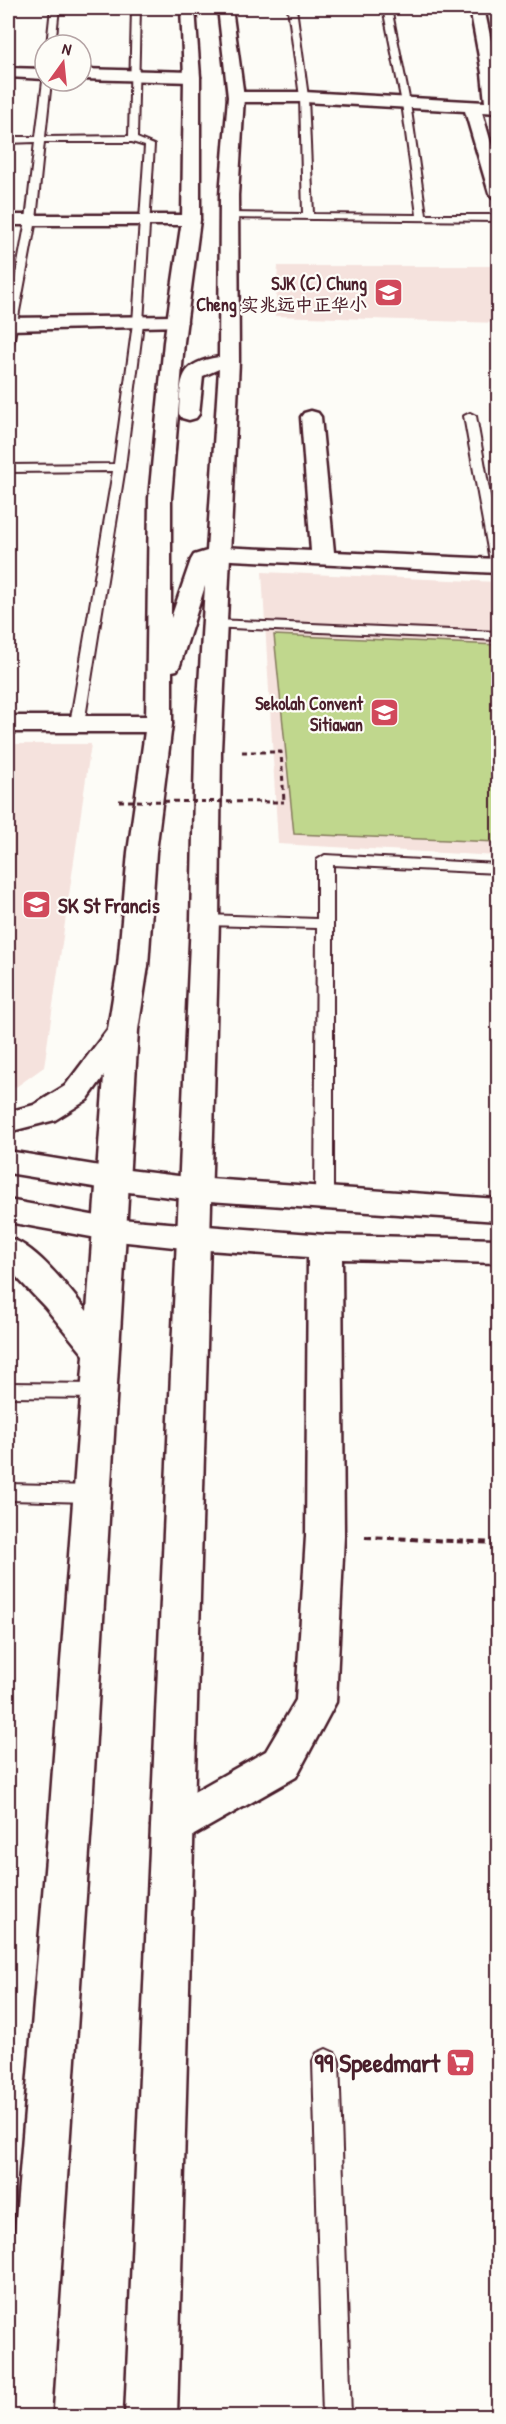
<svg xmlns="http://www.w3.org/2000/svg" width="506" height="2424" font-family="'Patrick Hand','LXGW WenKai TC',sans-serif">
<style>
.built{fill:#f5e2dd}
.green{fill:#c0d78d;stroke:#857b5c;stroke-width:1.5}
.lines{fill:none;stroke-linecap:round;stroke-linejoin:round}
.lane-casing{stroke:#4a1f2b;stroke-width:4}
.street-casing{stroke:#4a1f2b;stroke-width:5}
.secondary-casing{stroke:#4a1f2b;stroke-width:5}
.highway-casing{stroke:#4a1f2b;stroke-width:5}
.path-far1{stroke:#4a1f2b;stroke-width:3;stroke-dasharray:5 4;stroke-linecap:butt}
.path{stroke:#4a1f2b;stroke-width:4;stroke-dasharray:7 4.5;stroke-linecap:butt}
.lane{fill:#fdfcf7;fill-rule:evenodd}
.street{fill:#fdfcf7;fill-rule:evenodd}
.secondary{fill:#fdfcf7;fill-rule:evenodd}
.highway{fill:#fdfcf7;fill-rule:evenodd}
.path-bridge{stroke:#4a1f2b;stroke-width:3;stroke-dasharray:5 4;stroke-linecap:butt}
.labels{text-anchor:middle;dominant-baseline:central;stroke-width:4.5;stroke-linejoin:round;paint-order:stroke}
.far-poi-label{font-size:18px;font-weight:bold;fill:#4a1f2b;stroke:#fdfcf7;text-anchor:end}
.poi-label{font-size:21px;font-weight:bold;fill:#4a1f2b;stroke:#fdfcf7;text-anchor:start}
.near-poi-label{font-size:26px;font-weight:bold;fill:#4a1f2b;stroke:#fdfcf7;text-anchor:end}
</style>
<rect width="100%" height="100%" fill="#fdfcf7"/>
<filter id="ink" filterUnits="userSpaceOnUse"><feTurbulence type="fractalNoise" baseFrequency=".0167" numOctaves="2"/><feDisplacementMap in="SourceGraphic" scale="12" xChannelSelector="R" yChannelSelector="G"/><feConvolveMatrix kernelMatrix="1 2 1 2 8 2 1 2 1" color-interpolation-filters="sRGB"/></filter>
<g filter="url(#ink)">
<g class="built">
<polygon points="278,266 498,266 498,323 275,316"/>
<polygon points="262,572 498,582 498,856 278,844"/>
<polygon points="8,744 91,744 44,1067 16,1087 8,1089"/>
</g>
<polygon class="green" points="274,635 498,645 498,842 294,834"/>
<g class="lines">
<defs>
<g id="lane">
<polygon points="51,8 59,8 55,45 47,45"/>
<polygon points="132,8 140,8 137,138 154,145 143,323 125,467 84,724 77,728 70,724 113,471 8,472 8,465 114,464 133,323 145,146 132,142 44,142 36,220 13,344 8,347 8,318 26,220 35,142 8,143 8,137 36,137 43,81 45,79 45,81 51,81 45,137 129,136"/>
<polygon points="288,8 296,8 308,97 313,214 417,215 402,103 383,8 391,8 410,103 426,215 498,215 498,221 226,218 224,216 229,213 303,214 300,97"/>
<polygon points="470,413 476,416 498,540 497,570 491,566 464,416"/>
<polygon points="215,620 498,632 498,640 210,627 208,624 210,621"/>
<polygon points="325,855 498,864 498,873 333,865 333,1198 330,1202 318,1202 315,1198 317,928 205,925 197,920 205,915 317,919 317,860"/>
<polygon points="8,1383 98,1384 105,1386 108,1391 105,1396 98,1398 8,1397"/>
<polygon points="8,1484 91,1486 98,1488 101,1494 98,1500 91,1502 8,1500"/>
<polygon points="326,2049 335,2053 339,2061 351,2416 323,2416 313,2061 317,2053"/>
</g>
<g id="street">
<polygon points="470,8 484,8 498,73 498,113 482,112 498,167 498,198 492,197 489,193 465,111 304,102 236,102 228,97 236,92 304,92 485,102 482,73"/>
<polygon points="8,68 45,69 45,79 8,77"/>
<polygon points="81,69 192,72 200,77 192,82 81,79"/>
<polygon points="8,215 191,215 197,216 200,220 197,224 191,225 8,225"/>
<polygon points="177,316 184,318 187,322 184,326 8,330 8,318"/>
<polygon points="311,411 318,413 321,417 334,552 498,559 498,573 212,559 209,554 212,549 220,547 311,551 301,417 304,413"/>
<polygon points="8,716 159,716 168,719 172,724 168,729 159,732 8,732"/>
<polygon points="195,1178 498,1199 498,1221 195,1200 183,1197 179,1189 183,1181"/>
<polygon points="193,1225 325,1235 498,1239 498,1263 342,1259 344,1536 336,1702 296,1777 187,1839 172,1845 157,1839 151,1826 157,1813 266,1751 296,1700 306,1536 308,1257 193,1249 181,1245 176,1237 181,1229"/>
</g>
<g id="secondary">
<polygon points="8,1151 112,1168 195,1178 207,1181 211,1189 207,1197 195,1200 112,1190 8,1173"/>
<polygon points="8,1200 108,1218 193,1225 205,1229 210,1237 205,1245 193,1249 108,1240 8,1222"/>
</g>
<path id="highway" d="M181,8h14l5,69v143l-16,122 -13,156v120l20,-58 3,-5 13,-4 12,-182 -16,7 -4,38 -3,4 -7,2 -7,-2 -3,-4c2,-36 0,-51 40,-57l1,-162 8,-98 -10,-89h14l12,89 -6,98 1,166 -18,390 -2,169 -42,1496h-52l66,-1496 4,-169 10,-165 -25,79 -3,5 -5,1v53l-16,128 -8,114 -10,64 -47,792 -40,594h-43v-100l41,-494 35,-467 -39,-48 -37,-39v-30c28,7 60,50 79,73l17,-235 -17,24 -32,20 -47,12v-20l26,-7 31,-19 43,-57 10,-63 10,-114 18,-128 3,-226 15,-156 18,-122 2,-143z"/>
</defs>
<use href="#lane" class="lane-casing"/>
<use href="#street" class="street-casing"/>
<use href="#secondary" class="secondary-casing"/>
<use href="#highway" class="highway-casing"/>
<polyline class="path-far1" points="242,752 281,752 284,802"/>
<polyline class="path" points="365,1537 498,1543"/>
<use href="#lane" class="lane"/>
<use href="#street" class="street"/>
<use href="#secondary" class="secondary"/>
<use href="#highway" class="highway"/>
<polyline class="path-bridge" points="119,801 284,802"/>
</g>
</g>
<defs>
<symbol id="school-square" viewBox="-11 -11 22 22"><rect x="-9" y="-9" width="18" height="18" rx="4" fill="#d1495b" stroke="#fdfcf7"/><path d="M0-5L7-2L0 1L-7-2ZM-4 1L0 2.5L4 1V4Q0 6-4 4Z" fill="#fff"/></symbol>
<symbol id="supermarket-square" viewBox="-11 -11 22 22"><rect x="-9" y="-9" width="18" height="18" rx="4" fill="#d1495b" stroke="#fdfcf7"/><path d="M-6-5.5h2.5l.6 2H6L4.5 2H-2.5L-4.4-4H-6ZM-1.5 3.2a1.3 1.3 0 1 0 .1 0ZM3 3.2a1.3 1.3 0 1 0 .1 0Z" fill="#fff"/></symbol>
</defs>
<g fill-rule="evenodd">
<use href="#school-square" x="372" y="276" width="33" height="33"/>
<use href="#school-square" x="368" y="696" width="33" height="33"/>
<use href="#school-square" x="20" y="888" width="33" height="33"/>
<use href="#supermarket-square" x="444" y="2046" width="33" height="33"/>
</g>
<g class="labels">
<g class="far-poi-label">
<text x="367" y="283">SJK (C) Chung<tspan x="367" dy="21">Cheng 实兆远中正华小</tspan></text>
<text x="363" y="703">Sekolah Convent<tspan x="363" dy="21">Sitiawan</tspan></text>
</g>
<g class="poi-label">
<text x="58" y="905">SK St Francis</text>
</g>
<g class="near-poi-label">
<text x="440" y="2062">99 Speedmart</text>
</g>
</g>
<rect width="506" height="2424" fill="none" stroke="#fdfcf7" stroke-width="30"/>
<rect x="15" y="15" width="476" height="2394" fill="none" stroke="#4a1f2b" stroke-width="2" filter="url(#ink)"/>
<g transform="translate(63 63) rotate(15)"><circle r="28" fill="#fdfcf7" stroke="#b5a4a5" stroke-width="1.5"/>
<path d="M0-4.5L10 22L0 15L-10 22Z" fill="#d1495b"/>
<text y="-9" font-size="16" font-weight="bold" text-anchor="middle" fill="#4a1f2b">N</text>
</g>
</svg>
